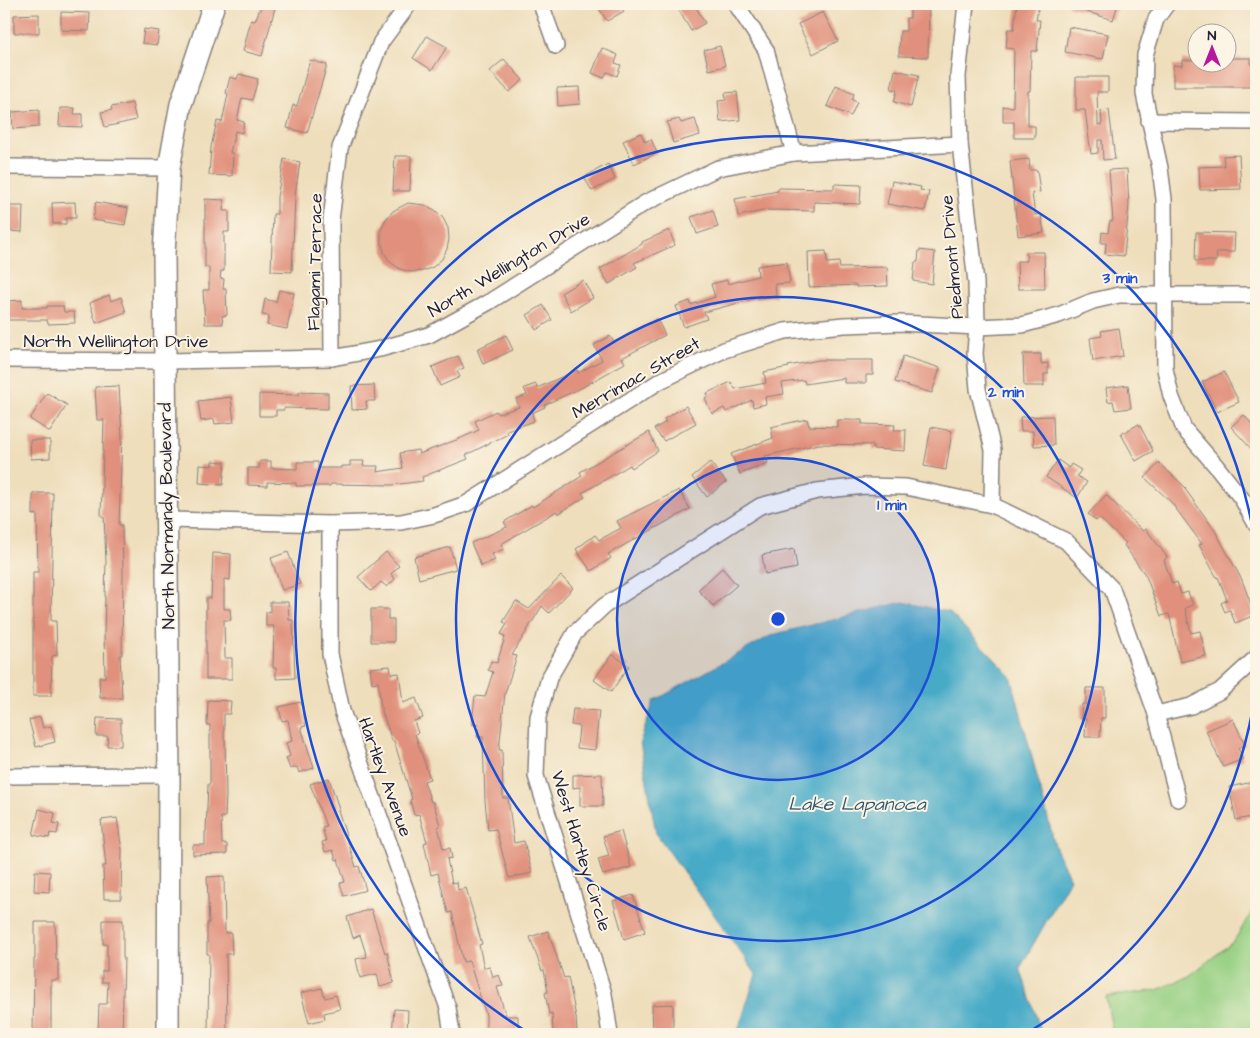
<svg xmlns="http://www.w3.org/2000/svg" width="1260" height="1038" font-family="'Architects Daughter',sans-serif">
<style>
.green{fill:#97d083;stroke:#5c795f}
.water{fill:#47aac7;stroke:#346681}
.building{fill:#e0907b}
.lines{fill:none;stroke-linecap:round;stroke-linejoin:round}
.street-casing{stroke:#88807c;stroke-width:18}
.secondary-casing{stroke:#88807c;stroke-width:24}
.street{stroke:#fff;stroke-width:15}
.secondary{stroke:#fff;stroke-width:21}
.ring{fill:none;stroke:#1d4ed8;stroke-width:2.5}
.labels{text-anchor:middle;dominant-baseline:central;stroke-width:4;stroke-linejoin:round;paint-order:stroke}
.street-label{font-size:18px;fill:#22223b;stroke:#fcf5e5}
.water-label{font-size:19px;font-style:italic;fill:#315873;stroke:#fcf5e5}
.centre{fill:#1d4ed8;stroke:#fcf5e5;stroke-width:2.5}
.ring-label{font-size:15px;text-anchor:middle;font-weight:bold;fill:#1d4ed8;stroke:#fcf5e5;stroke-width:4;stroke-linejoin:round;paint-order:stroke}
</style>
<rect width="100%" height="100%" fill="#fcf5e5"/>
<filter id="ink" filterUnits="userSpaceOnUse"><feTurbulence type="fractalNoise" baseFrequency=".02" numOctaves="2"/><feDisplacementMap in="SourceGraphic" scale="10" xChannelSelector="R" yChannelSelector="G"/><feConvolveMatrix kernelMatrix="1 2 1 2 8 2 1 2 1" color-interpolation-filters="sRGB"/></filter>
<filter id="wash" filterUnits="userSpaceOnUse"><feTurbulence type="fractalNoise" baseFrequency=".0096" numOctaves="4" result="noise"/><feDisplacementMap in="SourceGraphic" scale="20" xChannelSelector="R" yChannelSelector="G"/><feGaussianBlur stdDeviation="1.12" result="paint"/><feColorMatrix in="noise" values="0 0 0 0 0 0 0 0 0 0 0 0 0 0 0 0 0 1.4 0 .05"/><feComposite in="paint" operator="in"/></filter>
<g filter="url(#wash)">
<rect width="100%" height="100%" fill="#eedebc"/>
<polygon class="green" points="1256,905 1256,1034 1113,1034 1106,997 1157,990 1189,976 1234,941"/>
<polygon class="water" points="903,602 949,612 1011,676 1055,846 1070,879 1020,968 1042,1034 737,1034 756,974 656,833 640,742 654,701 772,635"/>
<g id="blocks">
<g class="building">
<polygon points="262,4 276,4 262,56 243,51 251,20 255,21"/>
<polygon points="596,4 619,4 624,11 607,21"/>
<polygon points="687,4 694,4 705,23 691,31 678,9"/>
<polygon points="910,4 929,4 928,57 899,56 900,31 906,31 906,18 910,18"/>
<polygon points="1017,4 1039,4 1036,20 1040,20 1037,51 1031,51 1030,91 1028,91 1028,126 1035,126 1035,138 1014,138 1014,122 1003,122 1003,106 1013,107 1014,49 1006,48 1008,29 1014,29"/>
<polygon points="1068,4 1107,4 1117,7 1113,20 1068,6"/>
<polygon points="61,12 90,13 89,31 61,30"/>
<polygon points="823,12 838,41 813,54 798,24"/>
<polygon points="39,14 39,33 14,33 14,15"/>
<polygon points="1069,27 1108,34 1103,59 1065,52"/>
<polygon points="144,29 159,31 157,45 142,43"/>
<polygon points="427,36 447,47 432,70 413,58"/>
<polygon points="720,46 725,66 709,70 704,50"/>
<polygon points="602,48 618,55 615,63 621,65 617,76 607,72 604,78 592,73"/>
<polygon points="1228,58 1251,58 1251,65 1256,65 1256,87 1173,87 1173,65 1182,66 1182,60 1198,60 1198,62 1228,62"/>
<polygon points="504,59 523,80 509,92 490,71"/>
<polygon points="310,60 327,65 307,133 287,128 293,105 297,106"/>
<polygon points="895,70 919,75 911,107 894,102 897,90 891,89"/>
<polygon points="239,74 258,79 252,100 242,98 237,120 244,122 242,133 235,131 230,153 233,153 232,176 209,175 211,147 217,121 222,122 228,94 226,93 230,77 237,79"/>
<polygon points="1076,77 1108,77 1108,92 1097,92 1098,125 1102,124 1101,111 1109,110 1115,159 1103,160 1102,140 1098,140 1098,153 1091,154 1085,110 1076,110"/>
<polygon points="836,86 854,94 852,100 857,102 851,116 827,106"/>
<polygon points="579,87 580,104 558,106 557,88"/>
<polygon points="737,92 740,120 720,122 718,101 726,100 725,93"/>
<polygon points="132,103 136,120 105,127 101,112 112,110 111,107"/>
<polygon points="60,108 75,108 74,114 82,114 82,127 59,126"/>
<polygon points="39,110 39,127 13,129 12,112"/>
<polygon points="679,119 681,123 695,119 700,135 673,143 667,122"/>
<polygon points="641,133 645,142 651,139 657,153 634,164 623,141"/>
<polygon points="1239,155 1241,189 1200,190 1199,167 1224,166 1223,156"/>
<polygon points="395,156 411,156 410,191 393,191"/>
<polygon points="284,159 300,162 295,195 292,272 271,271 273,214 277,214 277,197"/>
<polygon points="1029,159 1030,170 1037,170 1040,192 1032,193 1035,215 1041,214 1044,233 1018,236 1010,161"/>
<polygon points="608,164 615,179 592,191 584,177"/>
<polygon points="1127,169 1129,205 1124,256 1105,254 1106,243 1101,243 1102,232 1108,233 1110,221 1113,221 1109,170"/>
<polygon points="892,181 921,187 920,190 929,191 925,211 887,204"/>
<polygon points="834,184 861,185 860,204 814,202 814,211 768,210 738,216 735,199 778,191 778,188 834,189"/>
<polygon points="205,199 224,200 223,211 229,211 229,232 224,232 224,271 221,271 220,278 224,279 223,289 226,289 227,315 222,316 223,324 205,324 203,290 209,290 209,267 205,267"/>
<polygon points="75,202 76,218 66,218 66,224 53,224 52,203"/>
<polygon points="96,202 128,208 125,225 93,220"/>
<polygon points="408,203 425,205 435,210 443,218 448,228 449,239 447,249 442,259 433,267 423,271 411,272 400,269 390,262 384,252 381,241 381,230 386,219 393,211"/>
<polygon points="4,206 23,206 22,232 8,231 8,224 4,224"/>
<polygon points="713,210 718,227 697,234 691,217"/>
<polygon points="669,230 675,245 634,263 637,267 609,284 600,269 642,244 642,242"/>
<polygon points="1196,232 1235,233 1234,252 1217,252 1216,261 1195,261"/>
<polygon points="919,250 935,252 932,284 913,281 915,262 918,262"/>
<polygon points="826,251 827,263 839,262 840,268 887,267 888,286 856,287 856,285 809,287 808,252"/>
<polygon points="1026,252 1044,252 1045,289 1018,289 1017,261 1027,261"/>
<polygon points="787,262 790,283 775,284 776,296 758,298 704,312 707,319 684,327 676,306 690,301 691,305 715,297 711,284 727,280 728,284 758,276 757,266"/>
<polygon points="583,280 593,298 571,311 561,293"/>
<polygon points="279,290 294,293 287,329 267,325 269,316 262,315 265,299 276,302"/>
<polygon points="109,295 111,301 121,297 126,312 96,323 90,303"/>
<polygon points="22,300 22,308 47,308 47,306 63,306 64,312 74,312 75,323 48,324 47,320 8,320 7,301"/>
<polygon points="543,305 552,320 536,330 527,315"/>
<polygon points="657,319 665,335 622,358 625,363 581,388 544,405 545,407 532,413 534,421 507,431 508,434 466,455 468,459 422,477 423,481 392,485 331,484 330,486 296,486 296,483 267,482 267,486 248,485 248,468 259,468 260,461 271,461 271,468 297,469 297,462 318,462 318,468 341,468 341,466 350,466 350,461 364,461 363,466 378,466 377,472 403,468 400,453 418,450 419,454 459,439 479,430 475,421 496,411 498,414 519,407 516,399 527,395 524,388 536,384 537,388 577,370 578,373 602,360 594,345 610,336 614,342"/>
<polygon points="1119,328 1123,356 1093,361 1090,338 1102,336 1101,331"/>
<polygon points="506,335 513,350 483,364 477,349"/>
<polygon points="1023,354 1041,354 1041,364 1048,363 1048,374 1044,374 1044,386 1024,386"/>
<polygon points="458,356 464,368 457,371 460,377 440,386 432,367"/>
<polygon points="903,356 940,368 932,393 895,382"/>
<polygon points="819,360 873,360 873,375 866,375 866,383 844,383 844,378 805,384 804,380 782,383 784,394 765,397 766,404 753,407 752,400 726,412 724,408 712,414 705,398 708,396 707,393 731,382 735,389 766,383 764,372 789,367 788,366"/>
<polygon points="1224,372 1239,402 1217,412 1202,382"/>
<polygon points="374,385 375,401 366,401 367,409 352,410 351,386"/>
<polygon points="1128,385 1131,408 1115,410 1113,401 1108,402 1106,388"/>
<polygon points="119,386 122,436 119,525 122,525 123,571 122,655 120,655 122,698 100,698 99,677 105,677 104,633 106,561 104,516 101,516 104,420 97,420 95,387"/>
<polygon points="299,392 328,393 328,409 284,408 284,410 276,410 276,416 259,416 259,394 299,395"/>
<polygon points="47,393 67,405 50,432 30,419"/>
<polygon points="231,397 234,422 215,424 214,419 201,421 198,401"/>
<polygon points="686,406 696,423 664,441 654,429 666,422 664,419"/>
<polygon points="1244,415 1251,423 1256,418 1256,454 1231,427"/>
<polygon points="1053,416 1054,445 1034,446 1033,431 1021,431 1020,417"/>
<polygon points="807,419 809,426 837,427 837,420 862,420 862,424 895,425 894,430 906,430 905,451 873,449 873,445 819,444 765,456 768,463 740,474 731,454 773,438 771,427"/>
<polygon points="1139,424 1153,451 1136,461 1121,434"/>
<polygon points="931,427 952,431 946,470 924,466"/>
<polygon points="649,432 658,451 632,468 630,465 582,493 585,497 558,514 557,511 501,544 504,549 492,554 495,560 481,566 471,543 507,527 504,522 532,505 533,507 582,476 580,472"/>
<polygon points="30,440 50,440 50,458 31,459"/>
<polygon points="1058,460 1069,468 1071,464 1081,470 1077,476 1087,482 1077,498 1046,477"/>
<polygon points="212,461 225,462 223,485 199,483 200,465 212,466"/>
<polygon points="710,462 726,482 707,497 692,477"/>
<polygon points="1159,463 1186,488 1185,489 1214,529 1242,580 1255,615 1235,623 1230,610 1225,612 1221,603 1227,600 1218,577 1217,578 1199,545 1202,544 1171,502 1145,478"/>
<polygon points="679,490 690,509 608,554 611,558 591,571 576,549 595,535 599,540 621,528 617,521"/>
<polygon points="33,493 53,493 51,621 56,621 57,655 52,656 51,696 33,696 33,572 38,572 37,514 33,515"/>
<polygon points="1106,495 1143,531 1146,529 1167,557 1164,560 1172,584 1177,582 1181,594 1188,592 1193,605 1185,608 1191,633 1200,631 1206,656 1180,662 1169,614 1161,616 1146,576 1124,545 1126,543 1099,518 1096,521 1088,514"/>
<polygon points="450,547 456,569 419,579 414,557"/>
<polygon points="794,549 797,568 765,574 762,555"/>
<polygon points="288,552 300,584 282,590 271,558"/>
<polygon points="386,552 399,566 391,574 395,579 387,587 381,582 371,591 358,577"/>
<polygon points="213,553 231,554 230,580 224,579 224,609 230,609 231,620 224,620 225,658 232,658 232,679 206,679 206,598 211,598"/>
<polygon points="722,568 737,585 713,606 698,590"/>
<polygon points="561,576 573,588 549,613 542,606 512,655 517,656 505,693 499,750 502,750 503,798 508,798 514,843 524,841 532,873 509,878 496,829 488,830 485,801 483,737 477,737 479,725 472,724 475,696 485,697 493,672 488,670 491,661 497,663 505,637 501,634 507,624 503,622 516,601 529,609"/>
<polygon points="270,602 288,602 289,620 293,620 295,678 276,679 276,668 273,668 274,626 266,626 266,612 270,612"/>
<polygon points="371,609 388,609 388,619 394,619 394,642 371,642"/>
<polygon points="612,654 629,666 611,692 594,680"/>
<polygon points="390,666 391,674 399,673 403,703 416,698 423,718 414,721 418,733 415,734 430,779 424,781 431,802 433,802 440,825 438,826 443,849 450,848 452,858 447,859 452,883 457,882 458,890 466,888 482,944 479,945 484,968 490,967 493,977 499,975 503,986 497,987 506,1016 518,1016 518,1034 486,1034 486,1015 469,961 463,962 452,912 448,913 438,873 431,875 424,843 427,842 419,814 414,815 410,800 412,799 394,741 392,741 381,708 378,682 372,683 370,668"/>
<polygon points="1086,688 1105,688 1105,718 1101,718 1100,737 1085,737 1086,719 1081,719 1082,704 1086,704"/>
<polygon points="208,700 231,701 230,714 224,714 224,739 225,739 226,796 225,817 221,817 222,844 227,844 227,854 193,855 193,845 205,845 205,832 206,832 208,784 210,784 210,725 207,725"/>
<polygon points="301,702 306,726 301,727 314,768 299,773 297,767 290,769 286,758 290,756 286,743 292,741 288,720 282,721 279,707"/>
<polygon points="573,709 599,711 595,750 577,748 579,726 571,725"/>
<polygon points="40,717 43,728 51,726 55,742 36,747 29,720"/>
<polygon points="97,718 121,719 121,746 107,746 108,736 96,736"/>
<polygon points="1233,719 1245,745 1238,748 1243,759 1223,767 1206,731"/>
<polygon points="602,774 603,806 580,806 580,787 573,788 573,775"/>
<polygon points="329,778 339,809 338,810 356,867 359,866 366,890 344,896 340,883 345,882 338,859 336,860 333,850 325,852 322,842 326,841 322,827 326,826 310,784"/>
<polygon points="1253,782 1256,797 1256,816 1236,820 1229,787"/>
<polygon points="39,809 55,813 53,823 59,824 57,834 50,833 49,838 33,835"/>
<polygon points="117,818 122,850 121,899 104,899 103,866 106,866 101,820"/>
<polygon points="621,831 631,867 603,875 598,859 609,856 603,836"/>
<polygon points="35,871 50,872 49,892 34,891"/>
<polygon points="224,876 225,933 231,933 232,954 226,954 227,1034 208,1034 209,954 207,954 207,923 209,923 207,877"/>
<polygon points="633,895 645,932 624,939 613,901"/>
<polygon points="371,909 385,953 387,952 394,983 380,987 377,974 360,978 356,959 367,957 360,935 353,938 347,917"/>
<polygon points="103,920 123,920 123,958 124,958 122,1034 98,1034 99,1004 107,1004 108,982 102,982 102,971 107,971 107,944 103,944"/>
<polygon points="35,922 55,922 56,960 58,960 58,980 51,980 51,1034 33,1034 34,959 35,959"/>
<polygon points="548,931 564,978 568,977 576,1017 577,1034 553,1034 552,1013 549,1014 545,993 548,992 544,970 542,971 530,937"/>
<polygon points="322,988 325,998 336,995 340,1009 324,1013 325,1019 309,1023 301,993"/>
<polygon points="673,1004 673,1034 653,1034 652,1005"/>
<polygon points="394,1009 408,1010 407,1034 392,1034"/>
</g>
</g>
</g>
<g filter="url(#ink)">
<use href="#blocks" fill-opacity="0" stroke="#88807c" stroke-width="1"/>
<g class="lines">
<defs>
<g id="street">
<polyline points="541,4 556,46"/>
<polyline points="736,4 766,50 794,153"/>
<polyline points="966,4 958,76 960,144 976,282 977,327 975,353 978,389 993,450 992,505"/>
<polyline points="1167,4 1156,19 1145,55 1144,94 1160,168 1164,199 1165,369 1171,396 1184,429 1217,467 1242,499 1256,524"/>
<polyline points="1149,121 1256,122"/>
<polyline points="4,167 169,168"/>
<polyline points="332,358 331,220 340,148 381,42 409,4"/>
<polyline points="4,360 165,361 332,358 380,349 429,335 489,302 645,203 718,168 794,153 960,144"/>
<polyline points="168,520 330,524 401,522 434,515 466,504 660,381 724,350 785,331 844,325 900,323 977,327 1022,325 1059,315 1093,301 1119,295 1256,295"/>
<polyline points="330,524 330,654 342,711 448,1008 452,1034"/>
<polyline points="1156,714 1191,706 1220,691 1256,658"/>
<polyline points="4,776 169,775"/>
<polyline points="610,1034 604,994 536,776 538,717 549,678 575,633 604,606 760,506 817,491 865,486 906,487 992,505 1066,541 1112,589 1156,714 1178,799"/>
</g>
<polyline id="secondary" points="168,1034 169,775 164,254 169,168 181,104 214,4"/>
</defs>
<use href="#street" class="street-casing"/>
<use href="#secondary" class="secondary-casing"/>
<use href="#street" class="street"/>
<use href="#secondary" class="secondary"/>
</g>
</g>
<circle cx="778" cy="619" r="161" fill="#1d4ed8" fill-opacity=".12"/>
<g class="ring">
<circle cx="778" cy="619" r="161"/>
<circle cx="778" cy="619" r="322"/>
<path d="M1256 690A483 483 0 0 1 1027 1033M529 1033A483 483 0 1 1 1256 548"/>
</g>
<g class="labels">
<g class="street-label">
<text transform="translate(952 257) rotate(-95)">Piedmont Drive</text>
<text transform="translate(315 262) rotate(-89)">Flagami Terrace</text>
<text transform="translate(509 265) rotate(-31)">North Wellington Drive</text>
<text x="116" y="341">North Wellington Drive</text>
<text transform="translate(636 378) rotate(-30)">Merrimac Street</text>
<text transform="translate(167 516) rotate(-91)">North Normandy Boulevard</text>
<text transform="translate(385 777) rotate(70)">Hartley Avenue</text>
<text transform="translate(581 851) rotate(73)">West Hartley Circle</text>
</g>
<g class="water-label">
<text x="857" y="804">Lake Lapanoca</text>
</g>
</g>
<circle cx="778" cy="619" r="8" class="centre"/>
<g class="ring-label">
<text x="1120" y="283">3 min</text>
<text x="1006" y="397">2 min</text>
<text x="892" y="510">1 min</text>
</g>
<rect width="1260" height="1038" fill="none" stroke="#fcf5e5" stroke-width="20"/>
<g transform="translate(1212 48)"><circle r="24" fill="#fcf5e5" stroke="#a5a1a1"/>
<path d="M0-4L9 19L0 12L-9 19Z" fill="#b5179e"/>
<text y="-8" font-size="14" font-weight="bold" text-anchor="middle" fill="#22223b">N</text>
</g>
</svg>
